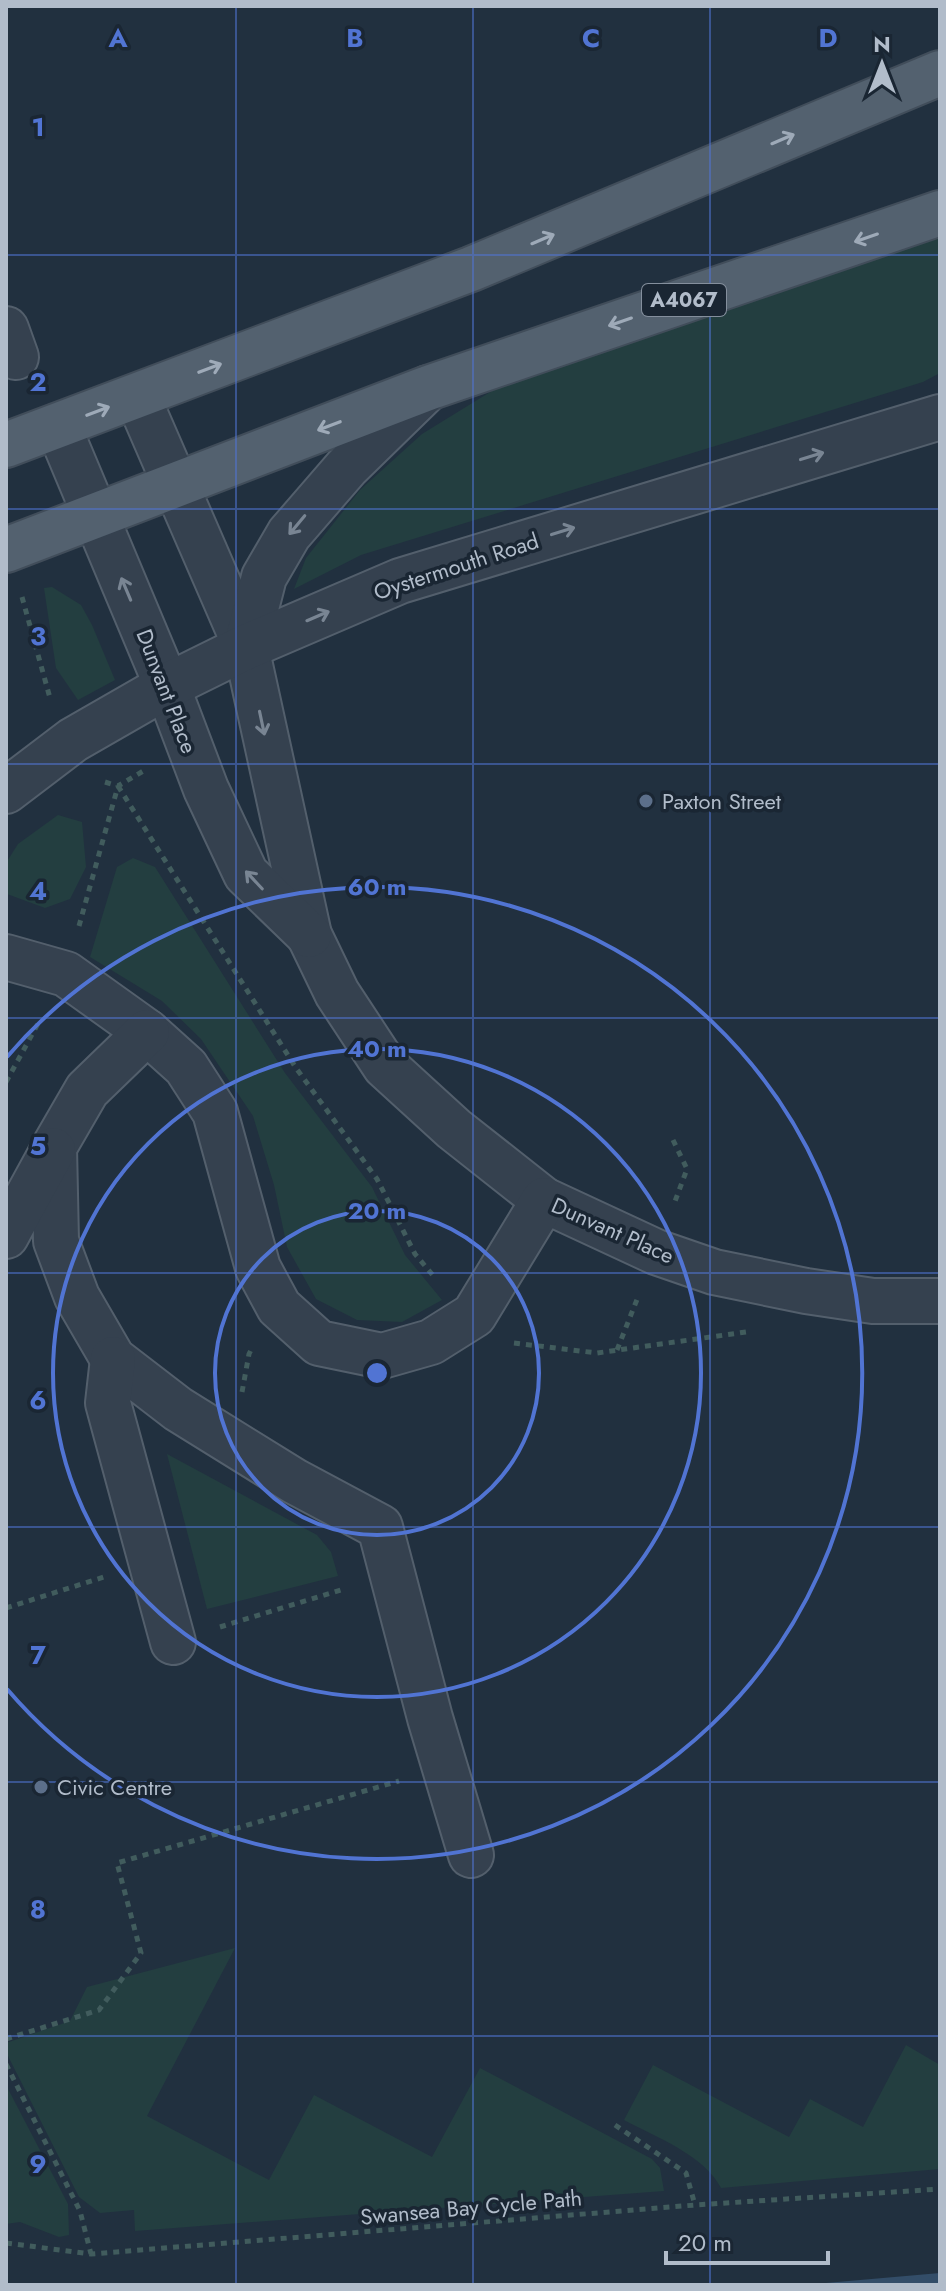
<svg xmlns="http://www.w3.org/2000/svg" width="946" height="2291" font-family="Jost,sans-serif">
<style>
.green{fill:#233e40}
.water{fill:#334d68}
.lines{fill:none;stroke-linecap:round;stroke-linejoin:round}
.minor-casing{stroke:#535f6c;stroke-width:48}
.major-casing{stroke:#414d5a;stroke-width:48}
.path{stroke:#415c5d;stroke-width:5;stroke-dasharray:6 6;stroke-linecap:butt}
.minor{stroke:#35414f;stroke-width:44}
.major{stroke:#53616f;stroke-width:44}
.oneway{stroke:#9eaab8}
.oneway2{stroke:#798593}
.grid{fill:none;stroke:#5174d3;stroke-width:2;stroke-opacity:0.55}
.ring{fill:none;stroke:#5174d3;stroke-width:4}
.service-dot{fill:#5c6f8a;stroke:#1a2633;stroke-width:3}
.labels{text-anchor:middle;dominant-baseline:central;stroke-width:7;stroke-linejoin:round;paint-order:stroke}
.shield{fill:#1a2633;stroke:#848f9d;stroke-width:2}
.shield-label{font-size:20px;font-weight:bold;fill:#b1bcca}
.street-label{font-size:22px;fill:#b1bcca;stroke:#1a2633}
.poi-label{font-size:22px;fill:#b1bcca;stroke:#1a2633;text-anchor:start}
.grid-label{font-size:26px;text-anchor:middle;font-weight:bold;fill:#5174d3;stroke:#1a2633;stroke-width:7;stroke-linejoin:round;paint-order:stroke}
.centre{fill:#5174d3;stroke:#1a2633;stroke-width:4}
.ring-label{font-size:24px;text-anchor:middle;font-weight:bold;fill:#5174d3;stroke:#1a2633;stroke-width:7;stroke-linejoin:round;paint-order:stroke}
</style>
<rect width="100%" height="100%" fill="#21303f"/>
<g class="green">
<polygon points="940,237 940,373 923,382 361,555 294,589 306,558 360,490 422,434 495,389 657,328"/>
<polygon points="52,587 81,605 92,625 115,680 78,700 56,668 44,588"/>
<polygon points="58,815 82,822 86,867 70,899 45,908 7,894 6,863 18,844"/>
<polygon points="133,858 155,867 285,1073 372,1187 405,1255 442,1300 402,1322 357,1320 316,1299 287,1247 274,1185 253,1116 201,1039 162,1001 90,957 117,867"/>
<polygon points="167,1454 317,1535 331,1552 338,1576 207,1609"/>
<polygon points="235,1948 147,2116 269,2180 314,2095 432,2157 480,2068 652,2159 660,2168 664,2191 135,2231 134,2210 100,2213 79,2197 6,2052 6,2043 70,2021 87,1987"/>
<path d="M906,2045l34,20v104l-219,19c-17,-33 -65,-51 -97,-68l29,-55 136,72 21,-38 53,28z"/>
<polygon points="6,2085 68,2204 69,2235 59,2237 20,2222 6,2224"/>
</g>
<polygon class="water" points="940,2273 940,2285 803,2285"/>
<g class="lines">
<defs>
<g id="minor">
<polyline points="6,329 16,357"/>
<polyline points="137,396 246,647 309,935 337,993 385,1066 454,1129 544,1200 656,1252 714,1272 806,1291 873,1301 940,1301"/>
<polyline points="58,426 167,686 206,789 246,874 309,935"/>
<polyline points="246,647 264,577 289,534 347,467 428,388"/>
<polyline points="6,791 73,740 167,686 246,647 400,581 940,417"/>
<polyline points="6,957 66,974 147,1032 186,1067 215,1112 258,1268 279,1307 319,1343 382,1356 431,1342 474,1315 544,1200"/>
<polyline points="147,1032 87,1090 54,1147 56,1241 77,1297 113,1359 178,1409 294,1481 380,1527 430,1718 471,1855"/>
<polyline points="6,1236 53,1150"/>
<polyline points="113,1359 108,1403 173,1642"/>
</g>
<g id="major">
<polyline points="6,445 471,269 940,73"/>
<polyline points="6,550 428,388 940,213"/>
</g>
</defs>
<use href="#minor" class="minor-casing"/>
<use href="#major" class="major-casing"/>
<g class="path">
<polyline points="22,597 50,698"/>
<polyline points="105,782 118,786 145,770"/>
<polyline points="118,786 296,1068 377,1179 415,1254 436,1279"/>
<polyline points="79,926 118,786"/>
<polyline points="6,1082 40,1020"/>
<polyline points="673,1140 687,1169 674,1204"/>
<polyline points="514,1343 597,1353 746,1332"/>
<polyline points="617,1350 638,1297"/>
<polyline points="242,1392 249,1354 252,1348"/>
<polyline points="6,1608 104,1577"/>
<polyline points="220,1627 344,1589"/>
<polyline points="6,2039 99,2010 141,1953 117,1863 399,1781"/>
<polyline points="6,2064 80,2211 91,2254"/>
<polyline points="615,2125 686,2173 695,2205"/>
<polyline points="6,2243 91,2254 695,2205 940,2189"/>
</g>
<use href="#minor" class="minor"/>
<use href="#major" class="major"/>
</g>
<defs><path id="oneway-shaft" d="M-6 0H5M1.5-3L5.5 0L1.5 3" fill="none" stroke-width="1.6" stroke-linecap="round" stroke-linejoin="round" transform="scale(2)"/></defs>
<g class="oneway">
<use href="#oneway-shaft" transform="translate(783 139) rotate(-23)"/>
<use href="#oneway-shaft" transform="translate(866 238) rotate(161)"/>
<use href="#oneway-shaft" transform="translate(543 239) rotate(-23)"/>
<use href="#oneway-shaft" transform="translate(620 322) rotate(161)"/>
<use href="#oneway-shaft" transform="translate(210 368) rotate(-21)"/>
<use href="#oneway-shaft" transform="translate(98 411) rotate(-21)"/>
<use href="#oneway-shaft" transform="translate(329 426) rotate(159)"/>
</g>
<g class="oneway2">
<use href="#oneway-shaft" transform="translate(812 456) rotate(-17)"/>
<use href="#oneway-shaft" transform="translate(297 525) rotate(130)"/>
<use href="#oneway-shaft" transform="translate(563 531) rotate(-17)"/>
<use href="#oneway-shaft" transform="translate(126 589) rotate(-113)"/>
<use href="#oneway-shaft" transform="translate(318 616) rotate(-23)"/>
<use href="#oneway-shaft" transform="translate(262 723) rotate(78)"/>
<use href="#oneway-shaft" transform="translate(254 880) rotate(-133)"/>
</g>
<path class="grid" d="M236,6v2279M473,6v2279M710,6v2279M6,255h934M6,509h934M6,764h934M6,1018h934M6,1273h934M6,1527h934M6,1782h934M6,2036h934"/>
<g class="ring">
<circle cx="377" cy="1373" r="162"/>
<circle cx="377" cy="1373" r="324"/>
<path d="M7 1057A486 486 0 1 1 7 1689"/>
</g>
<g class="service-dot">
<circle cx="646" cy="801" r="8"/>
<circle cx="41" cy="1787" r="8"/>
</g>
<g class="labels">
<rect class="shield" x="642" y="284" width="84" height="32" rx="6"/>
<g class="shield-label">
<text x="684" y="300">A4067</text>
</g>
<g class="street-label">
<text transform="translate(456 566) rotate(-18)">Oystermouth Road</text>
<text transform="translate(167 691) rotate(69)">Dunvant Place</text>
<text transform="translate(613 1230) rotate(24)">Dunvant Place</text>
<text transform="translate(471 2207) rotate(-5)">Swansea Bay Cycle Path</text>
</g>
<g class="poi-label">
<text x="662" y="801">Paxton Street</text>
<text x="57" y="1787">Civic Centre</text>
</g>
</g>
<g class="grid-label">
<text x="118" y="47">A</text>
<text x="355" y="47">B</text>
<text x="591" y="47">C</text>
<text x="828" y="47">D</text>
<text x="38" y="136">1</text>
<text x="38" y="391">2</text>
<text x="38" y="645">3</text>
<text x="38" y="900">4</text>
<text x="38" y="1155">5</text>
<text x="38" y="1409">6</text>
<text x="38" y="1664">7</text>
<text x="38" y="1918">8</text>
<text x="38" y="2173">9</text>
</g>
<circle cx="377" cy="1373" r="12" class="centre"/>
<g class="ring-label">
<text x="377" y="895">60 m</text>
<text x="377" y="1057">40 m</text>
<text x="377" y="1219">20 m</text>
</g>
<rect width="946" height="2291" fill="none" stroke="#b1bcca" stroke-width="16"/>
<g transform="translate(882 64)" stroke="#1a2633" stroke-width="6" paint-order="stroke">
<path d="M0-6L14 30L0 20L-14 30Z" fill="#b1bcca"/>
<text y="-12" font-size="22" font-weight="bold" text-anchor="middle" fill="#b1bcca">N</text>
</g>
<path d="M666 2251v12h162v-12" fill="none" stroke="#b1bcca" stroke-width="4"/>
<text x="678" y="2251" font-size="24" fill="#b1bcca" stroke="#1a2633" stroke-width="6" paint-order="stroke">20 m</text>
</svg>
